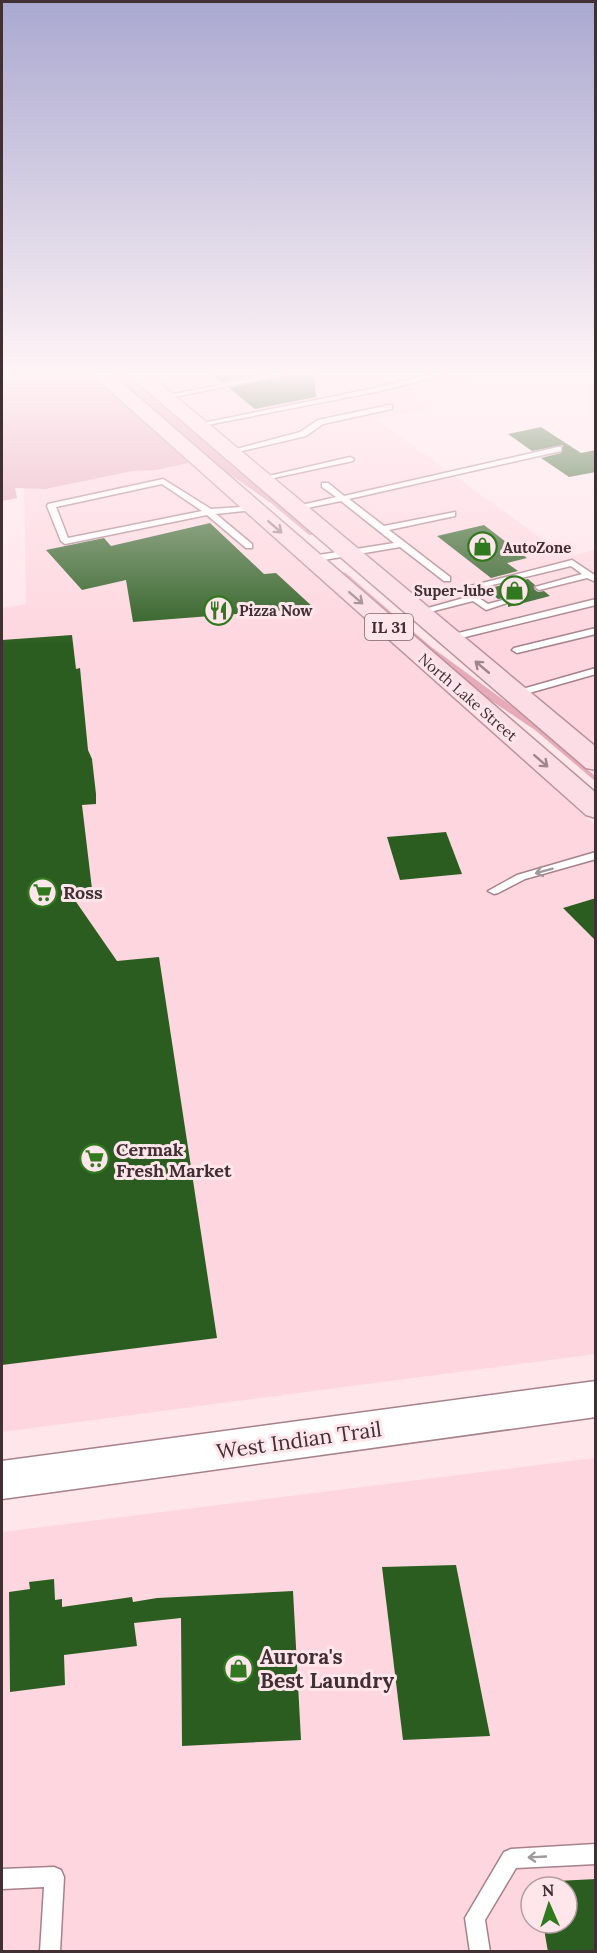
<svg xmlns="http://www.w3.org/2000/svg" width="597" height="1953" font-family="Lora,serif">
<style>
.built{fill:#fed6df;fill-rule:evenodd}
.green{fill:#e6aab9}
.building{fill:#2b5d20}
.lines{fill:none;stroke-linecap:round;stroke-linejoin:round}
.lane-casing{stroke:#a6818a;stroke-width:3}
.secondary-casing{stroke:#a6818a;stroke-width:3}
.primary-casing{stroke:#ba929b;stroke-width:3}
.lane{fill:#fff;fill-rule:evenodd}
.secondary{fill:#fff;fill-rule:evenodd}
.primary{fill:#fddde5;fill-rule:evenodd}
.oneway{stroke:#9e868c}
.oneway2{stroke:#a0989a}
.labels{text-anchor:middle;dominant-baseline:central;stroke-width:6;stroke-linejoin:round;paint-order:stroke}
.far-poi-label{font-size:15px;font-weight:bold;fill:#403034;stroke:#ffe6eb;text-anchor:start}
.far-street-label{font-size:15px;fill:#403034;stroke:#ffe6eb}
.shield{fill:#ffe6eb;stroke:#79676b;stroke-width:1.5}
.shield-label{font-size:16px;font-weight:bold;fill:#403034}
.poi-label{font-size:18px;font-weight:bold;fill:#403034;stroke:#ffe6eb;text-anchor:start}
.near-street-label{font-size:21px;fill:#403034;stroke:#ffe6eb}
.near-poi-label{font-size:21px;font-weight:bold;fill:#403034;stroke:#ffe6eb;text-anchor:start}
</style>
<rect width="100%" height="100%" fill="#ffe6eb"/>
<g class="built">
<polygon points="2,371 86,371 595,825 595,1354 2,1432 2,608 26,604 24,479"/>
<polygon points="143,371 503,371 407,392 430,409 376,419 567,557 595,550 595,748"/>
<path d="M595,1458v493h-593v-419zM531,1887h36v36h-36z"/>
</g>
<g class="green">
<polygon points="2,371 88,371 189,463 156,470 133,471 45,489 15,488 17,498 2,501"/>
<polygon points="108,371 121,371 313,535 309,535 271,503 209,460"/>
<polygon points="339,571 346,573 430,646 524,715 595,776 595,781 535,730 481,694"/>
</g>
<g class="building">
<polygon points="207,371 278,371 221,382"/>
<polygon points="306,371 314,371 316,397 255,409 229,388"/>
<polygon points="541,427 581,453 596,450 596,472 569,477 541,458 561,453 563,445 532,451 508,434"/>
<polygon points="210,523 264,574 276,573 314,608 133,622 126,580 82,590 46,550 104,538 111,546"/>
<polygon points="484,525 527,558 507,563 518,571 491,578 437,536"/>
<polygon points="528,579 535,585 534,589 538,592 544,591 550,596 508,607 508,601 504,598 498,599 486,589"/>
<polygon points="72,635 76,669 80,668 88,750 92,759 96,794 96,804 82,805 92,889 72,896 117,961 159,957 217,1338 2,1365 2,640"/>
<polygon points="446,832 462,874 400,880 387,837"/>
<polygon points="596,898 596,941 563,908"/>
<polygon points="456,1565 490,1736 403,1740 382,1567"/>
<polygon points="54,1579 55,1600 62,1599 62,1607 132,1597 133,1602 157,1598 293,1591 301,1740 182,1746 181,1618 134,1623 137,1646 64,1655 65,1685 10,1692 9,1592 30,1589 29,1582"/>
<polygon points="596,1879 596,1952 548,1952 543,1923 567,1923 567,1887 538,1887 537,1882"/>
</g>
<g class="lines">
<defs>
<g id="lane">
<polygon points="290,371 304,371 163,399 159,397"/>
<polygon points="447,371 459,371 380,391 197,427 193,425 380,387"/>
<polygon points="389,405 392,405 392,409 323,424 306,436 229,454 225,452 300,432 318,420"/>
<polygon points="558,447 561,447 561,451 349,499 384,526 455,512 455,516 389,530 450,577 450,581 444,581 400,547 312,562 308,559 312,556 394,543 341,501 293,511 293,507 336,497 322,487 322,483 328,483 344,496"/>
<polygon points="350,457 354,459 353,461 260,481 256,479"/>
<path d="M163,479l48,30 45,-3 1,2 -4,2 -37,4 36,30v4h-6l-39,-33 -142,29 -4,-3 -14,-35 1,-2zM162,484l40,27 -134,27 -12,-31z"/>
<polygon points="572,560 596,576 596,582 587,578 539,590 535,587 582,574 571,566 463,592 459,589"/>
<polygon points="470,592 488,604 503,600 507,603 486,610 473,601 418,615 414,612 467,597 466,595"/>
<polygon points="596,599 596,605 449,641 444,638 446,636"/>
<polygon points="596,628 596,634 517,653 512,650 514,648"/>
<polygon points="596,668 596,674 515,697 510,694 512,692"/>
<polygon points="596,852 596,859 525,879 498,893 494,894 488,891 517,875"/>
<polygon points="596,1844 596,1864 516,1868 485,1920 490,1952 470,1952 465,1918 504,1852 511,1849"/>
<polygon points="54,1867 61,1870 64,1877 60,1952 40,1952 44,1887 2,1889 2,1869"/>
</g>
<polygon id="secondary" points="596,1381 596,1417 2,1499 2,1461"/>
<g id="primary">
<polygon points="88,371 108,371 596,793 596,818 586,815"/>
<polygon points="124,371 145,371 596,747 596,770 586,768"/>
</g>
</defs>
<use href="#lane" class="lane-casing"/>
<use href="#secondary" class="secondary-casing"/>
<use href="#primary" class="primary-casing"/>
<use href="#lane" class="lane"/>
<use href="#secondary" class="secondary"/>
<use href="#primary" class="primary"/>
</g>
<defs><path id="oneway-shaft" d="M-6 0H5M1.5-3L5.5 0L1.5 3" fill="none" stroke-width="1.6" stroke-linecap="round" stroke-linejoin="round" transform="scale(1.5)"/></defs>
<g class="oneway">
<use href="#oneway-shaft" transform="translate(275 527) rotate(41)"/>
<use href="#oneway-shaft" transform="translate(356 598) rotate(41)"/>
<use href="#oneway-shaft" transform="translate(482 667) rotate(-140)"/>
<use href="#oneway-shaft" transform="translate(541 761) rotate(41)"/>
</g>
<g class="oneway2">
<use href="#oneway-shaft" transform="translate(544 871) rotate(165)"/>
<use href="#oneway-shaft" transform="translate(537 1857) rotate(177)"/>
</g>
<linearGradient id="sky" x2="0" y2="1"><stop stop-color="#a9a8d0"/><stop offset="0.58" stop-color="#fff4f6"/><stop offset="1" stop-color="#fff4f6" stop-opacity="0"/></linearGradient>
<rect width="597" height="644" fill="url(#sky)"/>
<defs>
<symbol id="shop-ring" viewBox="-11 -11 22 22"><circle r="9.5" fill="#ffe6eb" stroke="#31791e" stroke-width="1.5"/><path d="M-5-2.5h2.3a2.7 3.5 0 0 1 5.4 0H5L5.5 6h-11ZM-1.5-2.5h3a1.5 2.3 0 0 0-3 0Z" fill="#31791e"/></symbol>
<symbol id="restaurant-ring" viewBox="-11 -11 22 22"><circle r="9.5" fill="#ffe6eb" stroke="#31791e" stroke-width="1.5"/><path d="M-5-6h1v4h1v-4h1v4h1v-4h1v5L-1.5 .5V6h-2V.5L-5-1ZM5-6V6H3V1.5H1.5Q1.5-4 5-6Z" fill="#31791e"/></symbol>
<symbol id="supermarket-ring" viewBox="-11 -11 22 22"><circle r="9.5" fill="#ffe6eb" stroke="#31791e" stroke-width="1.5"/><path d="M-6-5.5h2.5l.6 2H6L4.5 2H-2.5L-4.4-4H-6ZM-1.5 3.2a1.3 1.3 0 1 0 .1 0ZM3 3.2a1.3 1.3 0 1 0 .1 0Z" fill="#31791e"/></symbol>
</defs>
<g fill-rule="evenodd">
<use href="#shop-ring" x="466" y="530" width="33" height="33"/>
<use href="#shop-ring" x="498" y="574" width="33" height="33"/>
<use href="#restaurant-ring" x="202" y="594" width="33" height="33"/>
<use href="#supermarket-ring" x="26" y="876" width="33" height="33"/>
<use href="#supermarket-ring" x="78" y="1142" width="33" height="33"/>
<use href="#shop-ring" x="222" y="1652" width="33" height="33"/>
</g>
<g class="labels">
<g class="far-poi-label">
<text x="503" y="547">AutoZone</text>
<text x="494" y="590" text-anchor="end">Super-lube</text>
<text x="239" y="610">Pizza Now</text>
</g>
<g class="far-street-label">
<text transform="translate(468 697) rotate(41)">North Lake Street</text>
</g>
<rect class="shield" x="365" y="614" width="48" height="26" rx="4.5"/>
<g class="shield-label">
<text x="389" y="627">IL 31</text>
</g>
<g class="poi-label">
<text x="63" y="892">Ross</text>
<text x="116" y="1149">Cermak<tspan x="116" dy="21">Fresh Market</tspan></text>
</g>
<g class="near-street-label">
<text transform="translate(299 1440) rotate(-8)">West Indian Trail</text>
</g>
<g class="near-poi-label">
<text x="260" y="1656">Aurora's<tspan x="260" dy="24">Best Laundry</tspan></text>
</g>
</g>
<rect width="597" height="1953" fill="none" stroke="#403034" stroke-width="6"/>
<g transform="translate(549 1905) rotate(357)"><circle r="28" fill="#ffe6eb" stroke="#b39da2" stroke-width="1.5"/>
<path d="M0-4.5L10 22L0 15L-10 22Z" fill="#31791e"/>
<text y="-9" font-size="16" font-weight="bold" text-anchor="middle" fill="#403034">N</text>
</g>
</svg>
